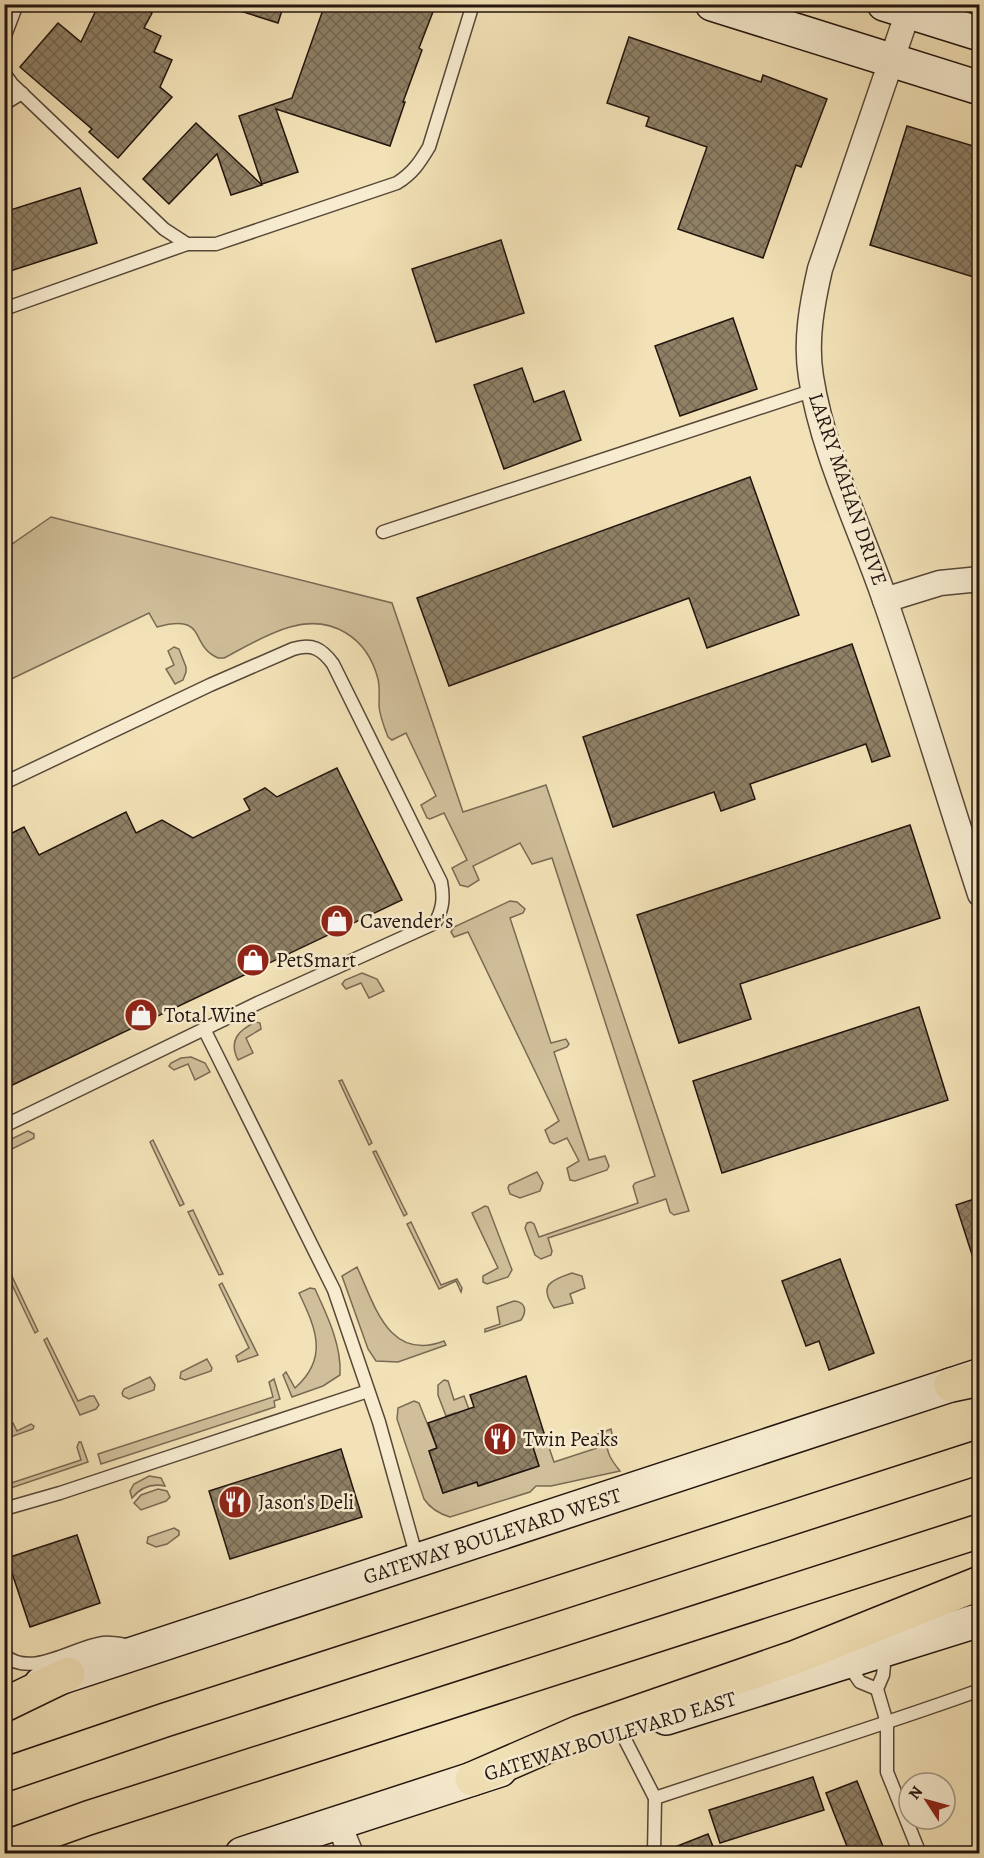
<svg xmlns="http://www.w3.org/2000/svg" width="984" height="1858" font-family="Alegreya,serif">
<style>
.green{fill:#d0bf9a;stroke:#7a6a54;stroke-width:1.5}
.building{fill:url(#building-cross-hatch);stroke:#23150f;stroke-width:1.5}
.lines{fill:none;stroke-linecap:round;stroke-linejoin:round}
.lane-casing{stroke:#574839;stroke-width:15}
.street-casing{stroke:#574839;stroke-width:27}
.secondary-casing{stroke:#23150f;stroke-width:36}
.highway-casing{stroke:#23150f;stroke-width:36}
.lane{stroke:#f7ecd0;stroke-width:12}
.street{stroke:#f7ecd0;stroke-width:24}
.secondary{stroke:#f7ecd0;stroke-width:33}
.highway{stroke:#f3e2b7;stroke-width:33}
.labels{text-anchor:middle;dominant-baseline:central;stroke-width:5;stroke-linejoin:round;paint-order:stroke}
.street-label{font-size:21px;fill:#23150f;stroke:#f7ecd0}
.poi-label{font-size:21px;fill:#23150f;stroke:#f7ecd0;text-anchor:start}
</style>
<defs>
<pattern id="building-cross-hatch" width="8" height="8" patternUnits="userSpaceOnUse" patternTransform="scale(1.5)"><rect width="8" height="8" fill="#8f8066"/><path d="M0 0l8 8M0 8l8-8" fill="none" stroke="#746852"/></pattern>
</defs>
<rect width="100%" height="100%" fill="#f3e2b7"/>
<filter id="stains"><feTurbulence type="fractalNoise" baseFrequency=".00333" numOctaves="4"/><feColorMatrix values="0 0 0 0 .2 0 0 0 0 .09 0 0 0 0 .02 0 0 0 .5 -.17"/></filter>
<radialGradient id="worn" r=".72"><stop offset=".6" stop-color="#630" stop-opacity="0"/><stop offset="1" stop-color="#630" stop-opacity=".3"/></radialGradient>
<g class="green">
<path d="M51,517l341,86 71,209 83,-27 143,426 -15,4 -4,-3 -4,-13 -118,39 4,13 -1,4 -10,4 -6,-4 -10,-27 2,-5 4,-1 3,2 5,13 99,-34 -5,-17 2,-3 20,-7 -103,-318 -20,6 -12,-21 -47,23 6,14 -11,7 -8,-2 -8,-17 15,-8 -23,-47 -14,6 -3,-1 -6,-13 15,-9 -30,-63 -14,7 -4,-3c-4,-10 -8,-20 -9,-31 0,-9 1,-18 -1,-27 -11,-42 -46,-64 -88,-52 -22,6 -45,20 -66,31h-6c-30,-13 -9,-45 -61,-31l-8,-14 -144,69v-133z"/>
<polygon points="174,647 179,649 186,667 186,672 183,680 175,684 166,669 174,665 168,651"/>
<polygon points="510,901 517,902 525,909 523,913 510,918 551,1043 566,1039 569,1044 567,1047 554,1052 589,1160 605,1156 609,1166 607,1170 575,1181 570,1180 567,1168 579,1161 567,1138 554,1144 550,1142 545,1130 559,1121 468,932 454,937 451,932 454,927"/>
<polygon points="362,973 377,979 384,991 369,998 361,983 346,989 342,984 345,980"/>
<path d="M256,1022l4,1 1,6 -15,9 7,15 -15,7c-10,-20 1,-30 18,-38z"/>
<polygon points="191,1057 205,1063 210,1072 195,1080 188,1064 174,1070 169,1066 171,1063 181,1058"/>
<polygon points="342,1080 372,1143 369,1145 339,1081"/>
<polygon points="28,1131 34,1134 34,1138 8,1151 5,1151 5,1142"/>
<polygon points="153,1140 184,1204 180,1206 150,1142"/>
<polygon points="376,1151 403,1206 407,1214 404,1216 373,1152"/>
<polygon points="537,1172 543,1183 540,1191 520,1198 510,1194 508,1188 509,1185"/>
<polygon points="485,1206 488,1207 512,1270 508,1277 487,1284 483,1282 483,1276 498,1268 472,1213"/>
<polygon points="193,1210 223,1274 219,1275 188,1212"/>
<polygon points="411,1222 441,1285 457,1279 462,1288 461,1292 456,1281 439,1289 407,1224"/>
<path d="M357,1267c18,39 32,95 87,74l2,4 -48,17 -22,-1 -8,-12 -26,-73z"/>
<polygon points="8,1268 38,1331 35,1333 5,1270"/>
<path d="M572,1273l10,3 3,12 -15,6 3,9 -19,5c-16,-23 -3,-28 18,-35z"/>
<polygon points="222,1283 258,1355 238,1362 236,1356 249,1348 219,1285"/>
<path d="M310,1288l5,1c12,26 27,57 25,86l-17,11 -31,11 -9,-22 3,-3 9,16c34,-30 21,-59 4,-95z"/>
<path d="M514,1301c12,1 13,10 7,19l-36,12v-3l15,-5 -3,-17z"/>
<polygon points="47,1338 78,1401 90,1396 94,1396 99,1405 96,1409 80,1415 44,1340"/>
<polygon points="207,1359 212,1368 211,1371 185,1380 180,1378 181,1372"/>
<polygon points="150,1377 155,1385 154,1390 129,1399 123,1396 122,1393 124,1389"/>
<polygon points="274,1379 280,1399 274,1401 275,1407 101,1464 98,1454 273,1397 269,1382"/>
<polygon points="444,1380 448,1381 454,1400 464,1396 470,1412 456,1416 455,1413 446,1416 438,1395 438,1385"/>
<path d="M414,1401l5,2 18,45 -8,3 14,42 34,-11 2,4 60,-20 -9,-28 14,-5 10,29 43,-14 -2,-13 16,-6 1,5c-11,12 -1,26 8,37l-69,15h-15l-6,6 -80,25c-10,-3 -20,-9 -26,-18l-27,-80 1,-11z"/>
<polygon points="13,1423 17,1431 31,1424 34,1426 33,1429 5,1439 5,1427"/>
<polygon points="79,1442 81,1442 88,1462 5,1490 5,1485 81,1460 77,1447"/>
<path d="M149,1476l12,2 4,8c-14,-3 -24,1 -33,12l-2,-7 4,-7z"/>
<polygon points="158,1489 167,1491 170,1497 166,1501 141,1510 134,1503 141,1495"/>
<polygon points="174,1528 179,1531 179,1535 167,1544 156,1547 147,1543 148,1537"/>
</g>
<g class="building">
<polygon points="99,4 151,4 148,11 152,13 144,28 161,36 154,52 172,60 160,87 172,97 118,158 89,132 92,129 20,67 58,23 81,42"/>
<polygon points="232,4 284,4 278,23 231,8"/>
<polygon points="325,4 436,4 419,48 422,50 403,102 405,102 390,146 276,109 298,172 262,184 239,116 292,98"/>
<polygon points="629,37 761,82 763,75 827,99 801,167 796,165 763,258 678,229 707,147 646,126 649,117 607,103"/>
<polygon points="196,123 223,148 262,185 231,195 217,154 169,204 143,179"/>
<polygon points="907,126 980,148 980,279 870,245"/>
<polygon points="80,188 97,243 4,273 4,212"/>
<polygon points="501,240 524,313 436,342 412,269"/>
<polygon points="733,318 757,389 680,416 655,346"/>
<polygon points="522,368 534,402 564,391 581,440 504,469 474,385"/>
<polygon points="750,477 799,615 707,648 689,598 449,686 417,598"/>
<polygon points="852,644 890,756 872,762 866,744 750,784 755,799 721,811 714,792 613,827 583,737"/>
<polygon points="337,768 402,900 4,1089 4,837 24,827 39,855 126,812 136,833 162,820 193,838 250,810 244,799 265,788 277,797"/>
<polygon points="910,825 940,918 740,984 751,1019 679,1043 637,915"/>
<polygon points="919,1007 948,1100 722,1173 693,1081"/>
<polygon points="980,1197 980,1267 976,1267 956,1205"/>
<polygon points="840,1259 874,1353 829,1370 819,1341 806,1346 782,1281"/>
<polygon points="526,1376 544,1433 530,1438 539,1466 478,1486 477,1482 443,1493 429,1451 437,1448 428,1423 474,1407 470,1395"/>
<polygon points="341,1449 362,1517 230,1559 209,1491"/>
<polygon points="77,1535 100,1603 30,1627 7,1558"/>
<polygon points="813,1777 824,1810 720,1843 709,1810"/>
<polygon points="857,1781 886,1854 850,1854 826,1793"/>
<polygon points="708,1834 716,1854 662,1854 662,1852"/>
</g>
<g class="lines">
<defs>
<g id="lane">
<polyline points="4,38 17,4"/>
<path d="M4,73l8,11 152,145 23,15h29l181,-61c16,-10 23,-21 32,-36l44,-143"/>
<polyline points="4,104 22,93"/>
<polyline points="4,309 187,244"/>
<polyline points="383,532 814,390"/>
<path d="M4,783l206,-98 83,-36c19,-6 29,0 40,15l108,218c3,16 2,27 -6,41l-175,79 -256,124"/>
<polyline points="204,1029 334,1290 379,1422 417,1558"/>
<polyline points="4,1509 60,1493 368,1391"/>
<polyline points="880,1653 884,1665 883,1675 877,1689 887,1723 887,1772 920,1854"/>
<path d="M4,1655c28,24 69,-8 99,-12 8,-1 17,1 24,2"/>
<polyline points="847,1663 860,1682 877,1689"/>
<path d="M616,1722l39,76c108,-36 217,-69 325,-108"/>
<polyline points="654,1854 655,1798"/>
</g>
<g id="street">
<path d="M908,12l-88,257c-8,35 -15,72 -9,108 12,77 49,150 74,223 34,98 63,196 95,294"/>
<polyline points="885,600 940,583 980,579"/>
<polyline points="338,1822 351,1854"/>
</g>
<g id="secondary">
<polyline points="712,4 980,88"/>
<polyline points="884,4 980,34"/>
<polyline points="41,1684 978,1376"/>
<polyline points="666,1718 980,1620"/>
<polyline points="242,1854 500,1770"/>
</g>
<g id="highway">
<polyline points="951,1385 980,1379"/>
<polyline points="4,1705 68,1674"/>
<polyline points="4,1775 165,1720 980,1457"/>
<polyline points="472,1779 580,1732 796,1657 980,1583"/>
<polyline points="4,1848 88,1818 980,1531"/>
</g>
</defs>
<use href="#lane" class="lane-casing"/>
<use href="#street" class="street-casing"/>
<use href="#secondary" class="secondary-casing"/>
<use href="#highway" class="highway-casing"/>
<use href="#lane" class="lane"/>
<use href="#street" class="street"/>
<use href="#secondary" class="secondary"/>
<use href="#highway" class="highway"/>
</g>
<defs>
<symbol id="shop-disc" viewBox="-11 -11 22 22"><circle r="9.5" fill="#8f2418" stroke="#f7ecd0"/><path d="M-5-2.5h2.3a2.7 3.5 0 0 1 5.4 0H5L5.5 6h-11ZM-1.5-2.5h3a1.5 2.3 0 0 0-3 0Z" fill="#fff"/></symbol>
<symbol id="restaurant-disc" viewBox="-11 -11 22 22"><circle r="9.5" fill="#8f2418" stroke="#f7ecd0"/><path d="M-5-6h1v4h1v-4h1v4h1v-4h1v5L-1.5 .5V6h-2V.5L-5-1ZM5-6V6H3V1.5H1.5Q1.5-4 5-6Z" fill="#fff"/></symbol>
</defs>
<g fill-rule="evenodd">
<use href="#shop-disc" x="318" y="902" width="38" height="38"/>
<use href="#shop-disc" x="234" y="941" width="38" height="38"/>
<use href="#shop-disc" x="122" y="996" width="38" height="38"/>
<use href="#restaurant-disc" x="481" y="1420" width="38" height="38"/>
<use href="#restaurant-disc" x="216" y="1483" width="38" height="38"/>
</g>
<g class="labels">
<g class="street-label">
<text transform="translate(848 489) rotate(71)">LARRY MAHAN DRIVE</text>
<text transform="translate(492 1536) rotate(-18)">GATEWAY BOULEVARD WEST</text>
<text transform="translate(610 1736) rotate(-17)">GATEWAY BOULEVARD EAST</text>
</g>
<g class="poi-label">
<text x="360" y="921">Cavender's</text>
<text x="276" y="960">PetSmart</text>
<text x="164" y="1015">Total Wine</text>
<text x="523" y="1439">Twin Peaks</text>
<text x="258" y="1502">Jason's Deli</text>
</g>
</g>
<rect width="984" height="1858" fill="none" stroke="#f3e2b7" stroke-width="24"/>
<rect x="6" y="6" width="972" height="1846" fill="none" stroke="#23150f" stroke-width="3"/>
<rect x="12" y="12" width="960" height="1834" fill="none" stroke="#23150f" stroke-width="1.5"/>
<g transform="translate(927 1801) rotate(306)"><circle r="28" fill="#f7ecd0" stroke="#a29683" stroke-width="1.5"/>
<path d="M0-4.5L10 22L0 15L-10 22Z" fill="#8f2418"/>
<text y="-9" font-size="16" font-weight="bold" text-anchor="middle" fill="#23150f">N</text>
</g>
<rect width="100%" height="100%" filter="url(#stains)"/>
<rect width="100%" height="100%" fill="url(#worn)"/>
</svg>
